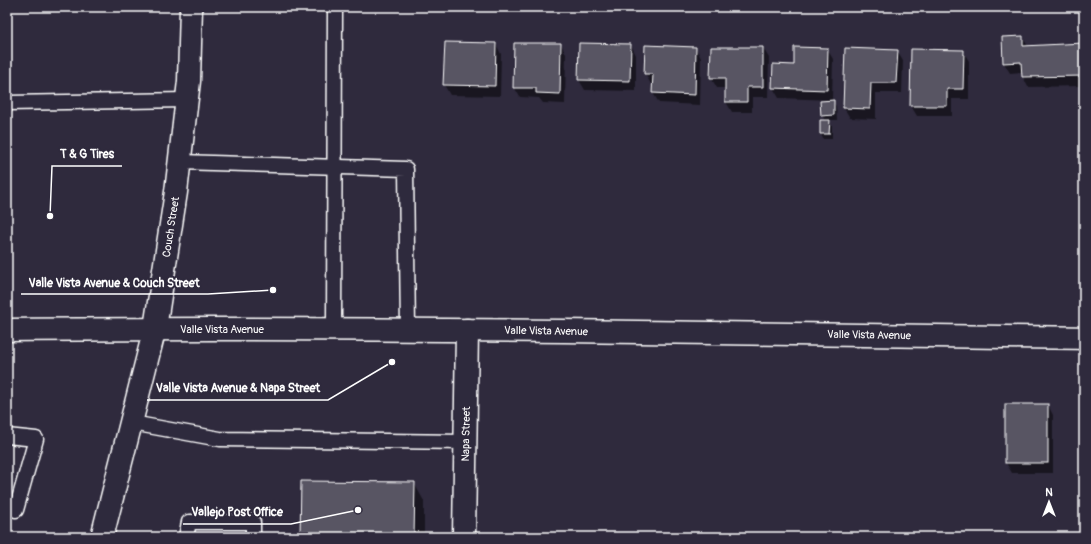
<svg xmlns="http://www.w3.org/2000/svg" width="1091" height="544" font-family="Pangolin,sans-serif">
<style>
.shadow{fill:#0007}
.building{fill:#595564;stroke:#fff}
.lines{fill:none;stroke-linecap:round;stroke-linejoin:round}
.service-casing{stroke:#fff;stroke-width:17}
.minor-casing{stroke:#fff;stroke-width:25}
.tertiary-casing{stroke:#fff;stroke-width:25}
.service{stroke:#2f2a3d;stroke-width:14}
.minor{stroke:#2f2a3d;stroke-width:22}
.tertiary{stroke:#2f2a3d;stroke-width:22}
.labels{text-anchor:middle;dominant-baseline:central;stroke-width:4;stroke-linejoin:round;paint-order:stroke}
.street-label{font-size:11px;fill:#fff;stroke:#2f2a3d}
.leader{fill:none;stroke:#fff;stroke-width:1.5}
.callout-dot{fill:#fff;stroke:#2f2a3d;stroke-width:1.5}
.callout-label{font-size:12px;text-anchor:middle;font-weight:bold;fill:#fff;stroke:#2f2a3d;stroke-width:4;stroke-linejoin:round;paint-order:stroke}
</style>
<rect width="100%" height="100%" fill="#2f2a3d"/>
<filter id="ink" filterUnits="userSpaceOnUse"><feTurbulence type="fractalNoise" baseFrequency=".025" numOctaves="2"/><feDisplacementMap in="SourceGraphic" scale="8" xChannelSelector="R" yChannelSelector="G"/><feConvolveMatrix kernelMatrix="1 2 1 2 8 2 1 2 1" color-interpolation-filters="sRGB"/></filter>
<g filter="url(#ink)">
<g class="shadow">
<polygon points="1022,37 1028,46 1084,44 1084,86 1028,87 1023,77 1022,72 1010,73 1004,63"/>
<polygon points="496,44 501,54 500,96 450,95 444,85"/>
<polygon points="561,44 566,54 565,104 543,103 539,98 520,97 514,87"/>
<polygon points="631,45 636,55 636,91 585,90 579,80"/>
<polygon points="646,46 696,48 701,58 700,105 659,103 653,93 653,84 651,84 645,74"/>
<polygon points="712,48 763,48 769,58 768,97 752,97 752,112 732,112 726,102 726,88 717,88 711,78"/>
<polygon points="827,49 833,59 832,100 779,98 773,88 795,66"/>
<polygon points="897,51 903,61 902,93 876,93 876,119 850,118 844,108"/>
<polygon points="963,51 969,61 969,99 952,99 952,116 917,116 911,106"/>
<polygon points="833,102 836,106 837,120 828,120 832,126 832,139 823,139 821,134 825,121 822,115"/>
<polygon points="1006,405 1048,405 1053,415 1053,473 1012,473 1006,463"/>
<polygon points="414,483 424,501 424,537 301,537"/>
</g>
<g class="building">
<polygon points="1023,36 1023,46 1084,43 1084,76 1022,77 1021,62 1003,63 1002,37"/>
<polygon points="445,42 496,43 495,86 443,85"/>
<polygon points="514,43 561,43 560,94 536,93 536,88 513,88"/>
<polygon points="579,43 631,44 630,81 578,80"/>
<polygon points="645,45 696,47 695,95 652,93 653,74 644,74"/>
<polygon points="711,47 763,47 763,87 747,87 747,102 725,102 725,78 710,78"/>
<polygon points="794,47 828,48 827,90 772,88 773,64 794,65"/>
<polygon points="845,48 898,50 896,83 871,83 870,109 843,108"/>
<polygon points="911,49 964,50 963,89 947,89 947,106 910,106"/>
<polygon points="834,100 834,115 821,116 820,101"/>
<polygon points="820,120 830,120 829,134 820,134"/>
<rect x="1005" y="404" width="43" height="59"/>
<polygon points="301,481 415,482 414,537 300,537"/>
</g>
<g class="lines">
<defs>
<g id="service">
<polyline points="7,103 187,100"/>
<polyline points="180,162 406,169 408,330"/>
<polyline points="334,329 335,7"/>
<polyline points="132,423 220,439 465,442"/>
<polyline points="7,436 36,439 16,510"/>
<polyline points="186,537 189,522 253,522 253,537"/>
</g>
<polyline id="minor" points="464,537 467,330"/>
<g id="tertiary">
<path d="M7,330c186,-2 372,-1 557,1 174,2 347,4 520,7"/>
<polyline points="102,537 155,328 176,192 189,81 191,7"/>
</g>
</defs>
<use href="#service" class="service-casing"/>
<use href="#minor" class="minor-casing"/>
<use href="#tertiary" class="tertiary-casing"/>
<use href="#service" class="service"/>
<use href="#minor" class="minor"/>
<use href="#tertiary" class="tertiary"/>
</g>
</g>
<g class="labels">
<g class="street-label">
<text transform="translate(171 227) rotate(-81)">Couch Street</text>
<text x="222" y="329">Valle Vista Avenue</text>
<text transform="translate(546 331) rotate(1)">Valle Vista Avenue</text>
<text transform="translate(869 335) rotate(1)">Valle Vista Avenue</text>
<text transform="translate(466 434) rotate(-89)">Napa Street</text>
</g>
</g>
<path class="leader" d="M50 216L52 166H122M273 290L208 294H21M392 362L328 400H147M358 510L291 524H183"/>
<g class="callout-dot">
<circle cx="50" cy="216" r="4"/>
<circle cx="273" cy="290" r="4"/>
<circle cx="392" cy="362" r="4"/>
<circle cx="358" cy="510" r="4"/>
</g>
<g class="callout-label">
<text x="87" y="158">T &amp; G Tires</text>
<text x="114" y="287">Valle Vista Avenue &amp; Couch Street</text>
<text x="238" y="392">Valle Vista Avenue &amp; Napa Street</text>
<text x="237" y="516">Vallejo Post Office</text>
</g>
<rect width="1091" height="544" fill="none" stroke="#2f2a3d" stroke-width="24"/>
<rect x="12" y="12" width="1067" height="520" fill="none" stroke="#fff" stroke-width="1.5" filter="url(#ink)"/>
<g transform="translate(1049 502)" stroke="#2f2a3d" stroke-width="3" paint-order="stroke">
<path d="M0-3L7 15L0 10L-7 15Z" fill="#ffffff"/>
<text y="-6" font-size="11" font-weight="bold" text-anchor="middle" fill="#ffffff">N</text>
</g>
</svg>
